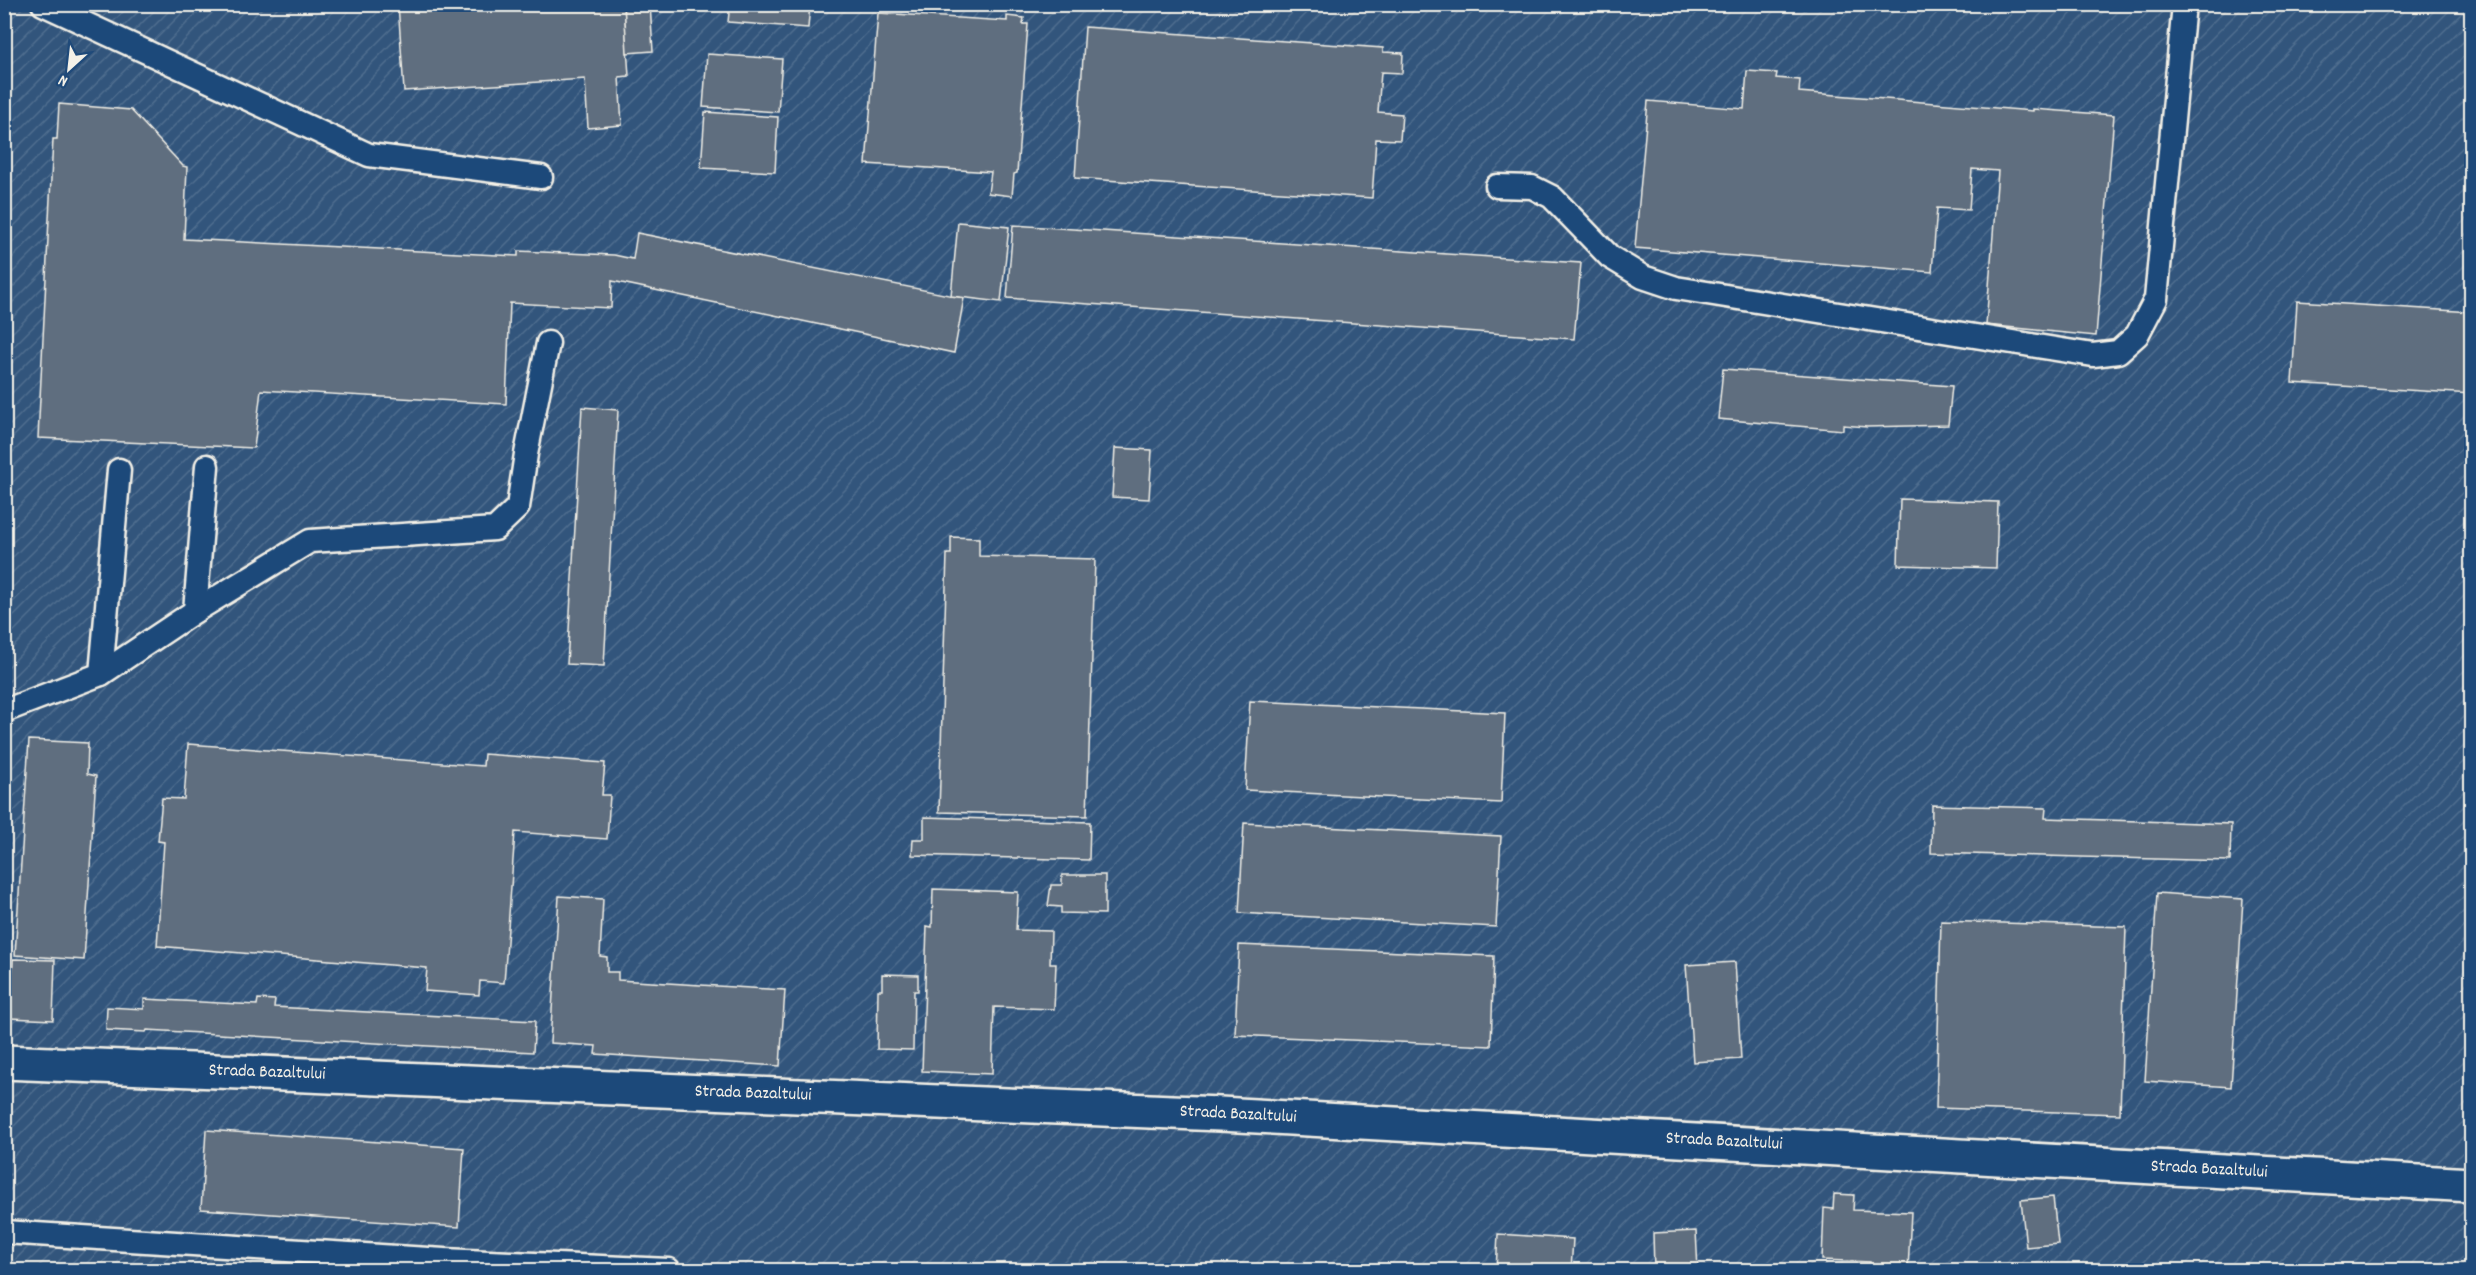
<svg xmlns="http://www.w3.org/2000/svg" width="2476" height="1275" font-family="Dekko,sans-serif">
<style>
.industrial{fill:url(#industrial-furrows)}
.building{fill:#5f6e7f;stroke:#f4f1e8;stroke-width:1.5}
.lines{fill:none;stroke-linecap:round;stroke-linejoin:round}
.lane-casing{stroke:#f4f1e8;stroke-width:27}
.street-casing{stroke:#f4f1e8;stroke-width:38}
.lane{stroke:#1f4a7a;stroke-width:22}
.street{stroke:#1f4a7a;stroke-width:33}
.labels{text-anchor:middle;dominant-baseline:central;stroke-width:5;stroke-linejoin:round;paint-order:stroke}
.street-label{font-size:18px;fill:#f4f1e8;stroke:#1f4a7a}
</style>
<defs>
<pattern id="industrial-furrows" width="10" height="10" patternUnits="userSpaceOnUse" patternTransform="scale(1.5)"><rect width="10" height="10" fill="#32557c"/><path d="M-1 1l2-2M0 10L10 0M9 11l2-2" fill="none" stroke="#506e8f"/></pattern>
</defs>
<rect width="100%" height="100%" fill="#1f4a7a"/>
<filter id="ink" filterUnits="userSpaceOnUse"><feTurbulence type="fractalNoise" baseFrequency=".0167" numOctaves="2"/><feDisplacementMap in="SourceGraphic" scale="12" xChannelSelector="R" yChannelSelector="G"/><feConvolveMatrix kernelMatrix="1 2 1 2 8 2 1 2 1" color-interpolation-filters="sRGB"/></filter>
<g filter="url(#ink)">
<rect class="industrial" x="5" y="5" width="2466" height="1265"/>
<g class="building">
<polygon points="398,4 624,4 629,76 619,77 622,125 588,128 585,79 404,91"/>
<polygon points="624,4 650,4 653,51 627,53"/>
<polygon points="730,4 810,4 808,28 728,22"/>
<polygon points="878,13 1007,21 1007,16 1024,18 1023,24 1028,24 1017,173 1014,174 1012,196 988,193 991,172 866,164"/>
<polygon points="1085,27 1383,48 1383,52 1403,53 1402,73 1381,72 1378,112 1402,114 1400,140 1376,139 1372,198 1075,178"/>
<polygon points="707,54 782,59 778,112 703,107"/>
<polygon points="1747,71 1777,73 1776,78 1800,80 1799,92 2033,111 2033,109 2114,115 2096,336 1986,325 1998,171 1972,169 1969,210 1937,208 1932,272 1635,248 1648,101 1744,109"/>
<polygon points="59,104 131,110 183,166 187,167 184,239 518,256 518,251 614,255 633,259 637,233 964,298 954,353 612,281 611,308 510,303 506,404 261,390 254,448 38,438 53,139 57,139"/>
<polygon points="705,112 778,117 775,172 701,168"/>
<polygon points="958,222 1009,227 1001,302 951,296"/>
<polygon points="1013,225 1581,263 1574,339 1007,298"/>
<polygon points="2297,301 2472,312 2472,394 2292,383"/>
<polygon points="1723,369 1952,386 1948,425 1867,427 1843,425 1843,430 1718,419"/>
<polygon points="582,407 618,410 604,666 567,664"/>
<polygon points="1115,448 1152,450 1149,499 1112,497"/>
<polygon points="1900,499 1998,502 1996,568 1898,565"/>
<polygon points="951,537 979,538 979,556 1095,559 1087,816 939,812 947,554 951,554"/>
<polygon points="1250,701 1505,713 1501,803 1245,790"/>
<polygon points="29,740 88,743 87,774 96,776 84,960 15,955"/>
<polygon points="188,744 483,766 484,754 605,763 602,795 610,795 607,839 515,832 504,983 480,981 479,995 425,991 427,968 157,946 164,842 158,841 162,798 184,799"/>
<polygon points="1932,805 2046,808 2045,818 2231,824 2230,861 1931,853"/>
<polygon points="924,817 1090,822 1089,860 912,855 913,839 924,839"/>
<polygon points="1244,823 1501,836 1496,927 1239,913"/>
<polygon points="1062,875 1105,875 1105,914 1061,913 1061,907 1048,906 1051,885 1062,885"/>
<polygon points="933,889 1018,892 1016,930 1051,931 1050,964 1056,964 1054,1009 994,1007 992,1074 922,1071 927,926 932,927"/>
<polygon points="2157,893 2243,899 2231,1087 2145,1081"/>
<polygon points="559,896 603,899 600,956 607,957 607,972 618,972 618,980 785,990 780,1066 595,1054 596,1046 550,1043"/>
<polygon points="1941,921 2126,927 2120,1114 1936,1108"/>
<polygon points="1239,945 1494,956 1491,1046 1235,1035"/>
<polygon points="13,959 55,960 53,1020 10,1018"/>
<polygon points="1735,962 1741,1059 1693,1062 1686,965"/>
<polygon points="882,974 918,975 918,991 914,991 913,1050 877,1049 878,990 882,990"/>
<polygon points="144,999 257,1005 258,999 275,1000 274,1007 535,1021 533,1052 147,1030 146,1032 106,1030 107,1007 144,1009"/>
<polygon points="206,1130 464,1148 459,1227 201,1209"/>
<polygon points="1834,1194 1854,1195 1853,1210 1911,1212 1908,1270 1869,1270 1870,1262 1822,1260 1824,1208 1833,1209"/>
<polygon points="2053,1197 2058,1244 2026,1247 2021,1200"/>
<polygon points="1696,1231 1698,1270 1654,1270 1653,1233"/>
<polygon points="1498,1234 1573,1239 1571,1270 1496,1270"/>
</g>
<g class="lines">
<defs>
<g id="lane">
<polyline points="43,4 369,155 541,177"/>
<polyline points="1497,186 1532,187 1552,197 1610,257 1643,277 1676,288 2093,355 2118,352 2137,335 2156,299 2184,4"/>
<polyline points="195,611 207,466"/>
<polyline points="101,674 119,470"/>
<polyline points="4,711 101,674 195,611 310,541 495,529 518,507 526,454 548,343"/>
<polyline points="4,1232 444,1260 669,1270"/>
</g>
<polyline id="street" points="4,1062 1220,1114 2472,1185"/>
</defs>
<use href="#lane" class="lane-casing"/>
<use href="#street" class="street-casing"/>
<use href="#lane" class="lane"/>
<use href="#street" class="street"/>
</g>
</g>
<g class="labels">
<g class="street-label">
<text transform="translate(267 1073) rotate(2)">Strada Bazaltului</text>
<text transform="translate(753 1094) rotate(2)">Strada Bazaltului</text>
<text transform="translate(1238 1115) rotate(3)">Strada Bazaltului</text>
<text transform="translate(1724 1142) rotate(3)">Strada Bazaltului</text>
<text transform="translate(2209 1170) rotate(3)">Strada Bazaltului</text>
</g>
</g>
<rect width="2476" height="1275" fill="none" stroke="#1f4a7a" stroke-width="24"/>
<rect x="12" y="12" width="2452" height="1251" fill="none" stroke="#f4f1e8" stroke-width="2" filter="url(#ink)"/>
<g transform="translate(69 69) rotate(207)" stroke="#1f4a7a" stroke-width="4.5" paint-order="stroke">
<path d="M0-4.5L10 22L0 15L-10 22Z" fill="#f4f1e8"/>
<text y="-9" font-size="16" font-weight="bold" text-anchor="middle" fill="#f4f1e8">N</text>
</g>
</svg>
